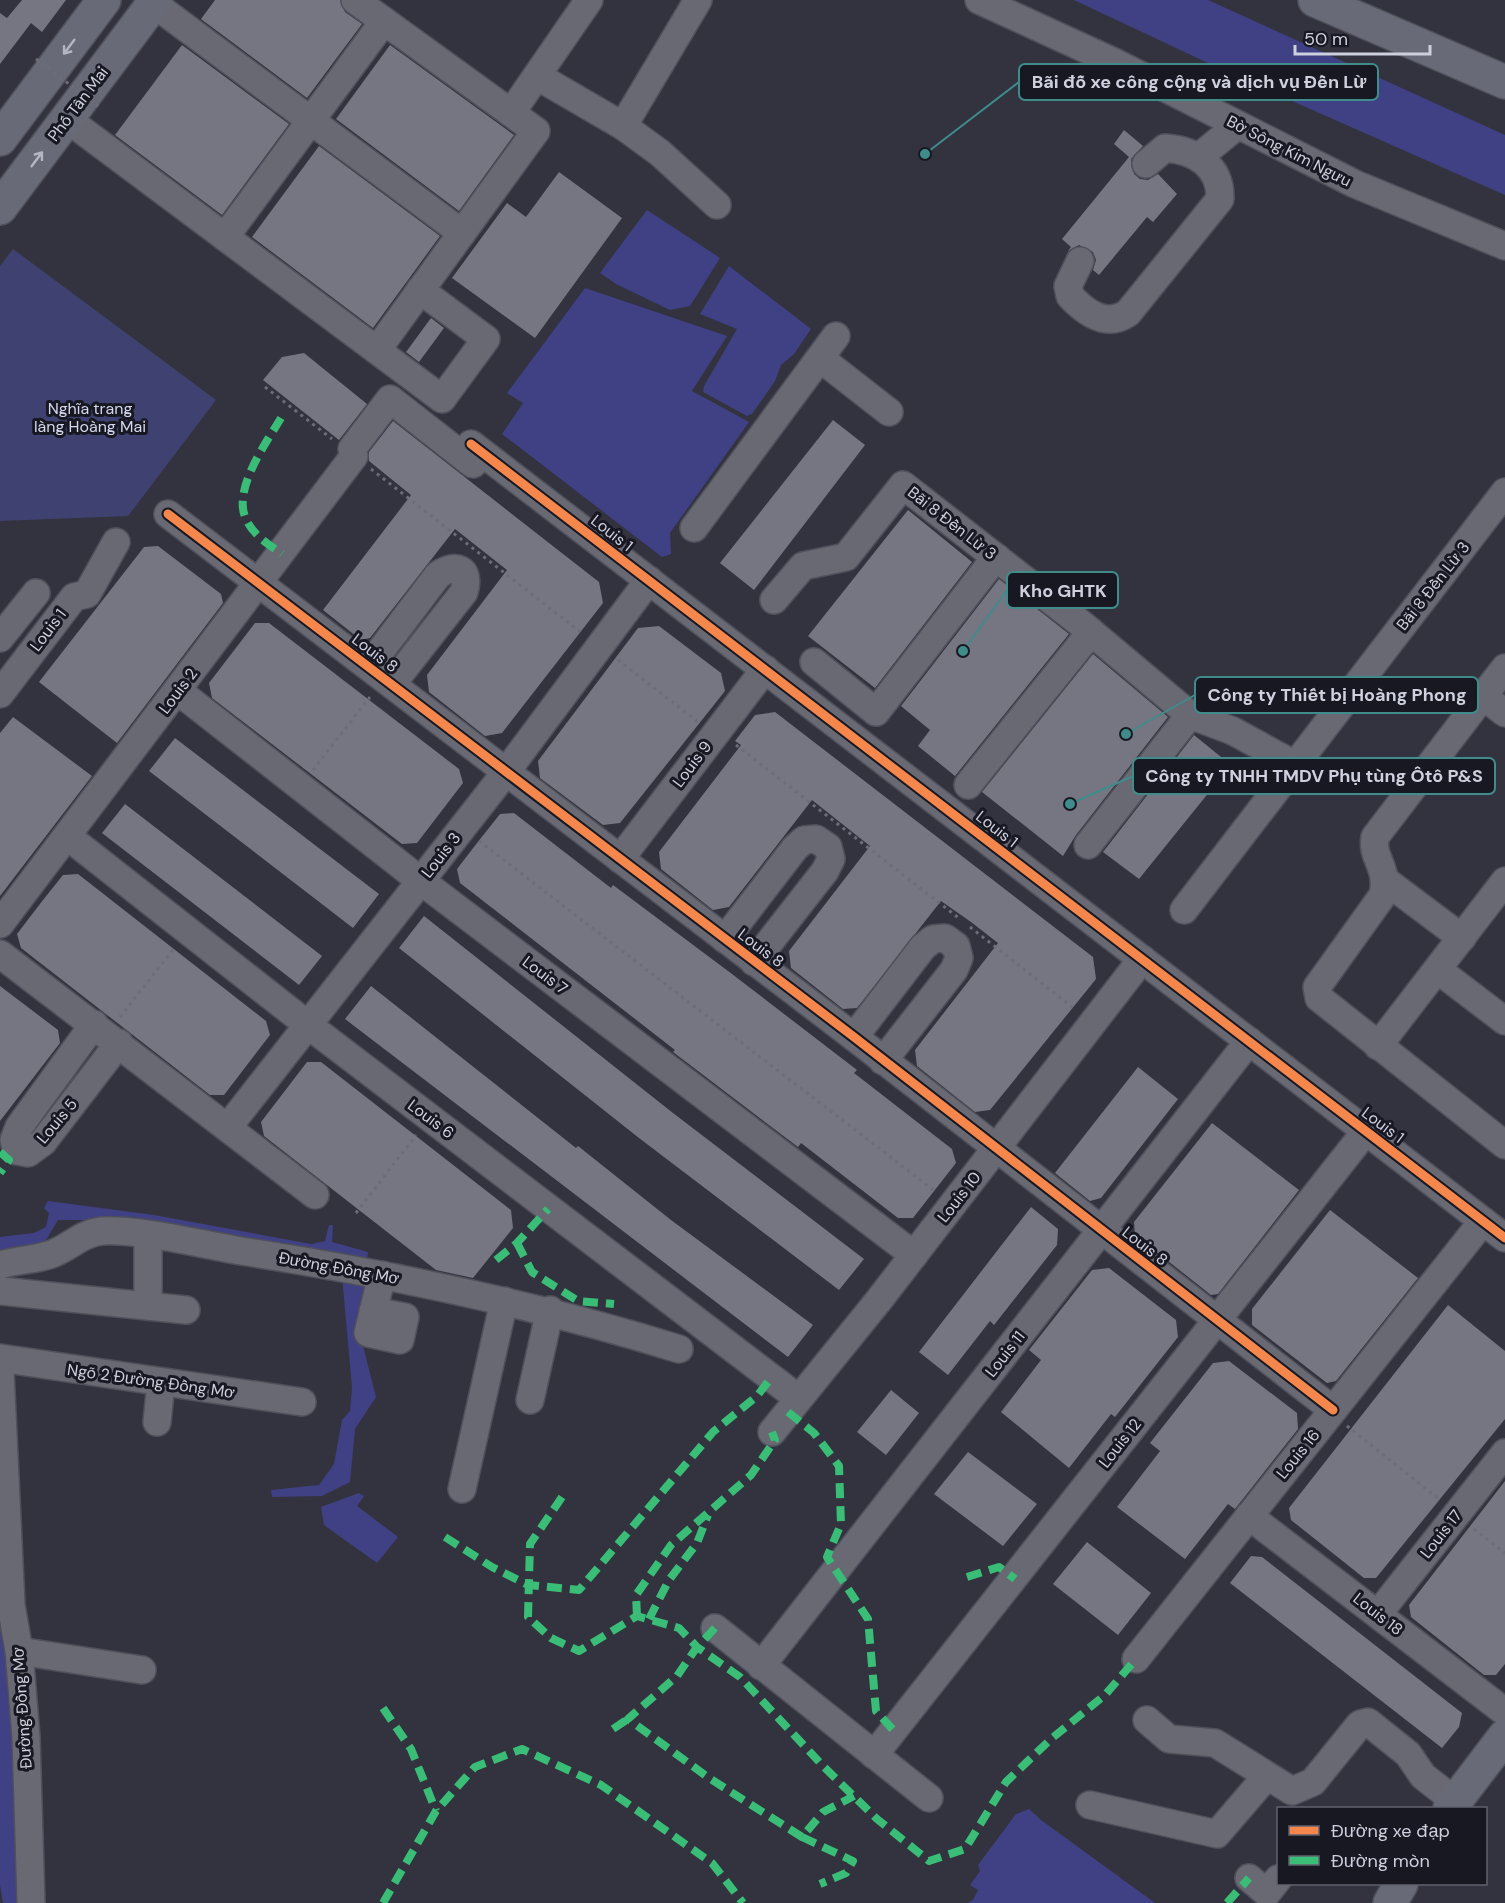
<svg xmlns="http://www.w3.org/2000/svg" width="1505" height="1903" font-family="'DM Sans',sans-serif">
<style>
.green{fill:#3f4270}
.water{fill:#404084}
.building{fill:#757681}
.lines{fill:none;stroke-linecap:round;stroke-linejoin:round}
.minor-casing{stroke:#4e505a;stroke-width:30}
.major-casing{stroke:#4e505a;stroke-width:36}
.path{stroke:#6c6d75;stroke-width:3;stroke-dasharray:3 4.5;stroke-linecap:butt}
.minor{stroke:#686973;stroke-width:27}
.major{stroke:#696a78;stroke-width:33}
.path-bridge{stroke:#6c6d75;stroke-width:3;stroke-dasharray:3 4.5;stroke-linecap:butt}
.quiet{stroke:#3abd76;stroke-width:8;stroke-dasharray:15 8;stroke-linecap:butt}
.cycleway-casing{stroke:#171822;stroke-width:13}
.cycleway{stroke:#f5874c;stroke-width:9}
.oneway{stroke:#b5b6c4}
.labels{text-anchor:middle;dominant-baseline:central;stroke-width:6;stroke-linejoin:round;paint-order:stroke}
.street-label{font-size:16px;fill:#ced0de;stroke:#171822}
.park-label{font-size:16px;fill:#d5d7ed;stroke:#171822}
.leader{fill:none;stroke:#3f8c8a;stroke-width:2}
.callout-dot{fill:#3f8c8a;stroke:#171822;stroke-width:2}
.callout{fill:#171822;stroke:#3f8c8a;stroke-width:2}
.callout-label{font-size:18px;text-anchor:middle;font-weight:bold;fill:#ced0de}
</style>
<rect width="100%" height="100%" fill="#32333f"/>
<polygon class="green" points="13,249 216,400 128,516 0,521 0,266"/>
<g class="water">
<polygon points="1074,0 1208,0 1505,135 1505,195 1242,79"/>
<polygon points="647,210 720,258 690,306 670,310 616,284 600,273"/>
<polygon points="729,266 811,329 794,354 781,365 775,381 752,414 747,416 703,392 704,386 737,329 700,314"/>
<polygon points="585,288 727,336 692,391 749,422 670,533 671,554 662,557 502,434 523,403 507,393"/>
<polygon points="48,1201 154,1215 311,1244 325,1241 329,1225 333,1225 332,1242 368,1252 359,1330 376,1397 355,1429 350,1482 322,1496 272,1497 271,1490 319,1485 334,1464 342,1420 350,1411 352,1387 340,1254 83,1220 58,1220 43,1245 0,1250 0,1237 34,1233 46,1227 49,1213 44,1208"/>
<polygon points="359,1493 364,1496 357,1506 398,1537 377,1563 324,1525 321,1507"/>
<path d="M0,1609c16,97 13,196 21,294h-18l-3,-18z"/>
<polygon points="1029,1809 1041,1820 1155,1903 967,1903 973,1900 978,1890 970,1885 980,1871 978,1865 1016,1814"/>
</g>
<g class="building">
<polygon points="22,0 66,0 42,32 31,23 0,64 0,13 7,18"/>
<polygon points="215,0 340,0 345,12 362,24 307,98 201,19"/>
<polygon points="182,45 289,124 222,215 115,135"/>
<polygon points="390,45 514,135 459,211 336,119"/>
<polygon points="1124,130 1143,146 1131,159 1134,174 1140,179 1148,180 1158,174 1177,194 1153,222 1147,217 1099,275 1093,270 1096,260 1093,252 1079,245 1068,251 1071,247 1062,239 1129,157 1114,144"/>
<polygon points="319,146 440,236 373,328 252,237"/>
<polygon points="559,172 622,218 535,338 452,278 507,203 526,217"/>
<polygon points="431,318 444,328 419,362 406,352"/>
<polygon points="304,353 367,404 339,440 263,380 282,357"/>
<polygon points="833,420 865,445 754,590 720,563"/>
<polygon points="393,421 599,582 603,603 502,733 485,736 429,692 427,675 507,570 455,529 370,638 361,640 323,610 411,495 369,461 369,452"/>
<polygon points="908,510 972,562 875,688 808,636"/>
<polygon points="158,546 221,594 223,603 117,743 39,682 144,547"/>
<polygon points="999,579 1069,634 955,776 918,746 930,730 901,706"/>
<polygon points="255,623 269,623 459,769 463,783 417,843 402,844 212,698 209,683"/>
<polygon points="659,626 721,673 725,691 620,823 603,825 540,778 538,761 638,628"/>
<polygon points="1093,654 1168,717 1076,835 1063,856 982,792"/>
<polygon points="775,712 1093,957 1096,979 990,1110 975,1112 917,1066 915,1050 998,943 971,922 941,901 857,1008 843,1009 791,968 789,951 870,846 812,800 729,907 713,910 661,869 659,852 741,745 735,741 755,715"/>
<polygon points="13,717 92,776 0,896 0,733"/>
<polygon points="1194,735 1231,765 1139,879 1103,852"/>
<polygon points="175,738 379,894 353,928 149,771"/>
<polygon points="125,804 322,956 299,985 102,833"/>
<polygon points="514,813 611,888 613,885 732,974 857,1070 854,1073 952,1149 956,1163 913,1218 898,1218 801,1143 798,1147 673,1052 675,1050 460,883 457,869 477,843 500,814"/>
<polygon points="78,874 266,1021 270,1035 224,1095 210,1095 21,948 17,934 43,900 63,875"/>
<polygon points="424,916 673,1113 864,1259 839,1290 639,1138 399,948"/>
<polygon points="0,986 58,1030 60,1043 0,1121"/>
<polygon points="371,986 576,1148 578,1146 671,1220 813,1325 788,1357 345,1019"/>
<polygon points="307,1062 321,1062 511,1210 513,1228 473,1278 436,1270 264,1136 261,1122"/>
<polygon points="1138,1067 1178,1099 1101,1198 1090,1201 1055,1173"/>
<polygon points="1212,1123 1299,1190 1218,1294 1211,1295 1135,1235 1134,1222"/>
<polygon points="1031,1207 1058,1229 1057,1245 994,1325 990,1321 948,1375 919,1352"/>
<polygon points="1330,1210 1418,1278 1336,1381 1327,1383 1252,1325 1252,1309"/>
<polygon points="1109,1268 1176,1320 1178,1337 1115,1417 1111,1414 1069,1468 1001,1412 1041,1360 1029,1350 1092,1270"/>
<polygon points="1448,1305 1505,1351 1505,1419 1376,1578 1364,1578 1291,1520 1289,1508"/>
<polygon points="1229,1361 1297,1413 1298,1429 1235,1509 1228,1504 1185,1559 1117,1507 1160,1451 1150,1443 1213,1363"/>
<polygon points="891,1390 919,1413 886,1455 857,1432"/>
<polygon points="968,1452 1037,1504 1003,1546 934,1494"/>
<polygon points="1505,1481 1505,1664 1496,1675 1484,1675 1411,1617 1409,1605"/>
<polygon points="1087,1542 1151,1593 1118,1635 1053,1584"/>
<polygon points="1251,1556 1262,1557 1462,1713 1459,1727 1442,1748 1230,1583"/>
</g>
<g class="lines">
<defs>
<g id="minor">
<polyline points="355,0 536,131 377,350"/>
<polyline points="698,0 623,126 660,153 717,205"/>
<polyline points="979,0 1116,63 1355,184 1505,246"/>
<polyline points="154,4 462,233"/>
<polyline points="537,76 623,126"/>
<polyline points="511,113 589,0"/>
<polyline points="67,119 442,399 486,339 420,290"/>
<polyline points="1200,156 1238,125"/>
<polyline points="225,237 384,21"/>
<path d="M1080,261l-12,25 2,10c16,17 36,32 58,17l92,-114c1,-33 -25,-49 -55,-51l-19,16"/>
<polyline points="821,359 889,412"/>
<polyline points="471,444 1505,1238"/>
<polyline points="168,514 854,1037 1333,1410"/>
<polyline points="694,528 836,336"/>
<polyline points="774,600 803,566 846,557 903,485 1084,626 1190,715 1233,731 1295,765"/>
<polyline points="0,638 36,593"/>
<polyline points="814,662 876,712 996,557"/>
<path d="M369,666l69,-91c18,-12 33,-7 26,17l-72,92"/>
<polyline points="178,691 421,881 914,1255"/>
<polyline points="0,694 74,597 87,594 116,542"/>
<polyline points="1483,696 1505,668"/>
<path d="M1505,713l-22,-17 -108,141c-4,22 14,29 8,58l-66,92 2,11 186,147"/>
<polyline points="968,785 1091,632"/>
<polyline points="67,836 308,1025 798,1398"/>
<polyline points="1088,845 1190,715"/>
<polyline points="620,859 765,669"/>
<polyline points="1386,881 1462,938"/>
<polyline points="1184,910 1505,492"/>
<polyline points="0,924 354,456 352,449 390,399 473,464 479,455"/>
<polyline points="725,939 795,848 804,840 816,839 828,847 831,859 825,871 754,962"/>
<polyline points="0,954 315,1195"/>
<polyline points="1438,970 1505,1021"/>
<polyline points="94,1024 19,1127 14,1140 17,1151 28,1153 43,1142 119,1043"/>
<polyline points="854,1037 923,947 933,939 945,938 956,946 959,958 954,970 883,1061"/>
<polyline points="1378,1046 1505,881"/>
<polyline points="228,1127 506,772 649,580"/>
<polyline points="148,1236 148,1306"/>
<path d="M0,1265c16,-5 33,-5 49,-10 19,-6 32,-22 53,-24 38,-2 99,13 139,20 150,23 293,53 438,98"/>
<polyline points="0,1291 186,1310"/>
<polyline points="373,1311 405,1317 400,1340 368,1333 382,1275"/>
<polyline points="0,1358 302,1402"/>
<polyline points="0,1371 11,1605 19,1651 26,1737 31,1903"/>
<polyline points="530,1400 550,1310"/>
<polyline points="157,1422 161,1383"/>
<polyline points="772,1432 879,1300 1142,959"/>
<polyline points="462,1489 504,1301"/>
<polyline points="1249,1516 1505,1712"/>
<polyline points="1378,1614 1505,1453"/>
<polyline points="715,1628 929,1798"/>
<polyline points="19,1651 142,1670"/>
<polyline points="1136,1659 1483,1221"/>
<polyline points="761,1666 1249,1041"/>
<polyline points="1147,1720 1169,1739 1215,1743 1292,1791 1313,1782 1360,1724 1368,1722 1408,1754 1423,1776 1455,1801"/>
<polyline points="874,1755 1366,1131"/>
<polyline points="1090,1805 1217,1834 1266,1777"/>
<polyline points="1249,1878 1267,1893 1278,1879"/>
</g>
<g id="major">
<polyline points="1315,0 1505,82"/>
<polyline points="0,139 104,0"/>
<polyline points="0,208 156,0"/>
<polyline points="1450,1808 1505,1736"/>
<polyline points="1390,1903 1401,1884"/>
</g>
</defs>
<use href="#minor" class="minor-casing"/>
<use href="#major" class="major-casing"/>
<g class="path">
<polyline points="265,387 332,439"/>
<polyline points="371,469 583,634"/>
<polyline points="618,660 698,722"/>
<polyline points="736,745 960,919"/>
<polyline points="313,770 370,697"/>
<polyline points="479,841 936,1192"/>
<polyline points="970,927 1076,1010"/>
<polyline points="120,1017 175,947"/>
<polyline points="356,1213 416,1135"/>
<polyline points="1347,1426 1440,1500"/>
<polyline points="1474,1529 1505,1553"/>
</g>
<use href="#minor" class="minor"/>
<use href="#major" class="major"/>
<polyline class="path-bridge" points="36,59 98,106"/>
<g class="quiet">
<path d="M281,418c-15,25 -49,72 -35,101 7,16 22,25 36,35"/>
<polyline points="0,1152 9,1160 0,1173"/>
<polyline points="517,1243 532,1272 578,1301 614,1304"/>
<polyline points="496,1260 517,1243 548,1209"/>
<polyline points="788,1412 814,1433 839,1466 841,1524 827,1557 868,1619 876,1711 894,1731"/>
<polyline points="562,1497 530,1544 528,1617 551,1638 579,1651 637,1616 679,1628 697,1647 740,1677 824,1767 877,1819 929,1861 965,1849 1006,1782 1051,1739 1105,1695 1136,1659"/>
<polyline points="445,1537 492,1567 528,1585 579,1590 713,1432 757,1396 771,1378"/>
<polyline points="967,1577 999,1567 1015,1579"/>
<polyline points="637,1616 636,1595 671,1545 751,1475 775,1440 772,1432"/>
<polyline points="649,1619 669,1580 697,1543 708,1515"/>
<polyline points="715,1628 697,1647 677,1676 628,1719 709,1778 802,1837 823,1812 854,1796"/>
<polyline points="383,1708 411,1749 436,1811"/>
<polyline points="613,1729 628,1719"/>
<polyline points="802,1837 853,1861 846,1873 820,1884"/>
<polyline points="383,1903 436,1811 475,1767 522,1749 601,1785 648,1818 712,1863 743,1903"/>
<polyline points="1227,1903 1249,1878"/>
</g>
<defs>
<g id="cycleway">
<polyline points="471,444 1505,1238"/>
<polyline points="168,514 854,1037 1333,1410"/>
</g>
</defs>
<use href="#cycleway" class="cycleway-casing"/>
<use href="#cycleway" class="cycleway"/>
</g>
<defs><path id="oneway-shaft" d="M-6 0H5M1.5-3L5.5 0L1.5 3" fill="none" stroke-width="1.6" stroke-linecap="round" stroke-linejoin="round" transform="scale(1.5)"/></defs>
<g class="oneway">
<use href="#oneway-shaft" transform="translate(69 47) rotate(127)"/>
<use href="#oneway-shaft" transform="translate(37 159) rotate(-53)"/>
</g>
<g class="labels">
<g class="street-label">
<text transform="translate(78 104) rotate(-53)">Phố Tân Mai</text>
<text transform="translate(1289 151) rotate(27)">Bờ Sông Kim Ngưu</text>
<text transform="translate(952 523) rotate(38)">Bãi 8 Đền Lừ 3</text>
<text transform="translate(612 533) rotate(38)">Louis 1</text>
<text transform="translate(1433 586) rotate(-52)">Bãi 8 Đền Lừ 3</text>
<text transform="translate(48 630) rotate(-53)">Louis 1</text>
<text transform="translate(375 653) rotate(37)">Louis 8</text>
<text transform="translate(178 691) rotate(-53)">Louis 2</text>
<text transform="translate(692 764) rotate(-53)">Louis 9</text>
<text transform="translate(997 829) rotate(38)">Louis 1</text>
<text transform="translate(441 855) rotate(-52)">Louis 3</text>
<text transform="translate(761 948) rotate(37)">Louis 8</text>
<text transform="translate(545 975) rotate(37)">Louis 7</text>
<text transform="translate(431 1119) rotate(37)">Louis 6</text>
<text transform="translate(57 1121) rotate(-50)">Louis 5</text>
<text transform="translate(1383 1125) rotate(37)">Louis 1</text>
<text transform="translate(959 1197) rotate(-52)">Louis 10</text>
<text transform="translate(1145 1246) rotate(38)">Louis 8</text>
<text transform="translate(339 1268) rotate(10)">Đường Đồng Mơ</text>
<text transform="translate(1005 1354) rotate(-52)">Louis 11</text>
<text transform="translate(151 1381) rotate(8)">Ngõ 2 Đường Đồng Mơ</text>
<text transform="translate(1120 1443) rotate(-52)">Louis 12</text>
<text transform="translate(1298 1454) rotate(-51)">Louis 16</text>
<text transform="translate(1441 1534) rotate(-52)">Louis 17</text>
<text transform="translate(1378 1614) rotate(38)">Louis 18</text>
<text transform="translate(22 1708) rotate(-94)">Đường Đồng Mơ</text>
</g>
<g class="park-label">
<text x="90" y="408">Nghĩa trang<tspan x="90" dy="18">làng Hoàng Mai</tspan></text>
</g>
</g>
<path class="leader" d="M925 154L1019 82M963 651L1007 590M1126 734L1195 695M1070 804L1133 776"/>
<g class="callout-dot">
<circle cx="925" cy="154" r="6"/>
<circle cx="963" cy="651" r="6"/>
<circle cx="1126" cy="734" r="6"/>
<circle cx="1070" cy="804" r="6"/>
</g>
<g class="callout">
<rect x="1019" y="64" width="359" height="36" rx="6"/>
<rect x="1007" y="572" width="111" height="36" rx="6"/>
<rect x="1195" y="677" width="283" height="36" rx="6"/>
<rect x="1133" y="758" width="362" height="36" rx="6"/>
</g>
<g class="callout-label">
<text x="1199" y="88">Bãi đỗ xe công cộng và dịch vụ Đền Lừ</text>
<text x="1063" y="597">Kho GHTK</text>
<text x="1337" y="701">Công ty Thiết bị Hoàng Phong</text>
<text x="1314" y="782">Công ty TNHH TMDV Phụ tùng Ôtô P&amp;S</text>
</g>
<rect x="1277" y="1807" width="210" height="78" fill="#171822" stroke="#60626d" stroke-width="1.5"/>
<rect x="1289" y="1826" width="30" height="9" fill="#f5874c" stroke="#60626d" stroke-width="1.5"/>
<text x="1331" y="1837" font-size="18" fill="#ced0de">Đường xe đạp</text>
<rect x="1289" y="1856" width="30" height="9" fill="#3abd76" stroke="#60626d" stroke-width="1.5"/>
<text x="1331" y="1867" font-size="18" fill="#ced0de">Đường mòn</text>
<path d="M1295 45v9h135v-9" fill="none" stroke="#ced0de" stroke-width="3"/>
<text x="1304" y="45" font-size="18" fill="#ced0de" stroke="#171822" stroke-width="4.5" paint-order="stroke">50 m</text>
</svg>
